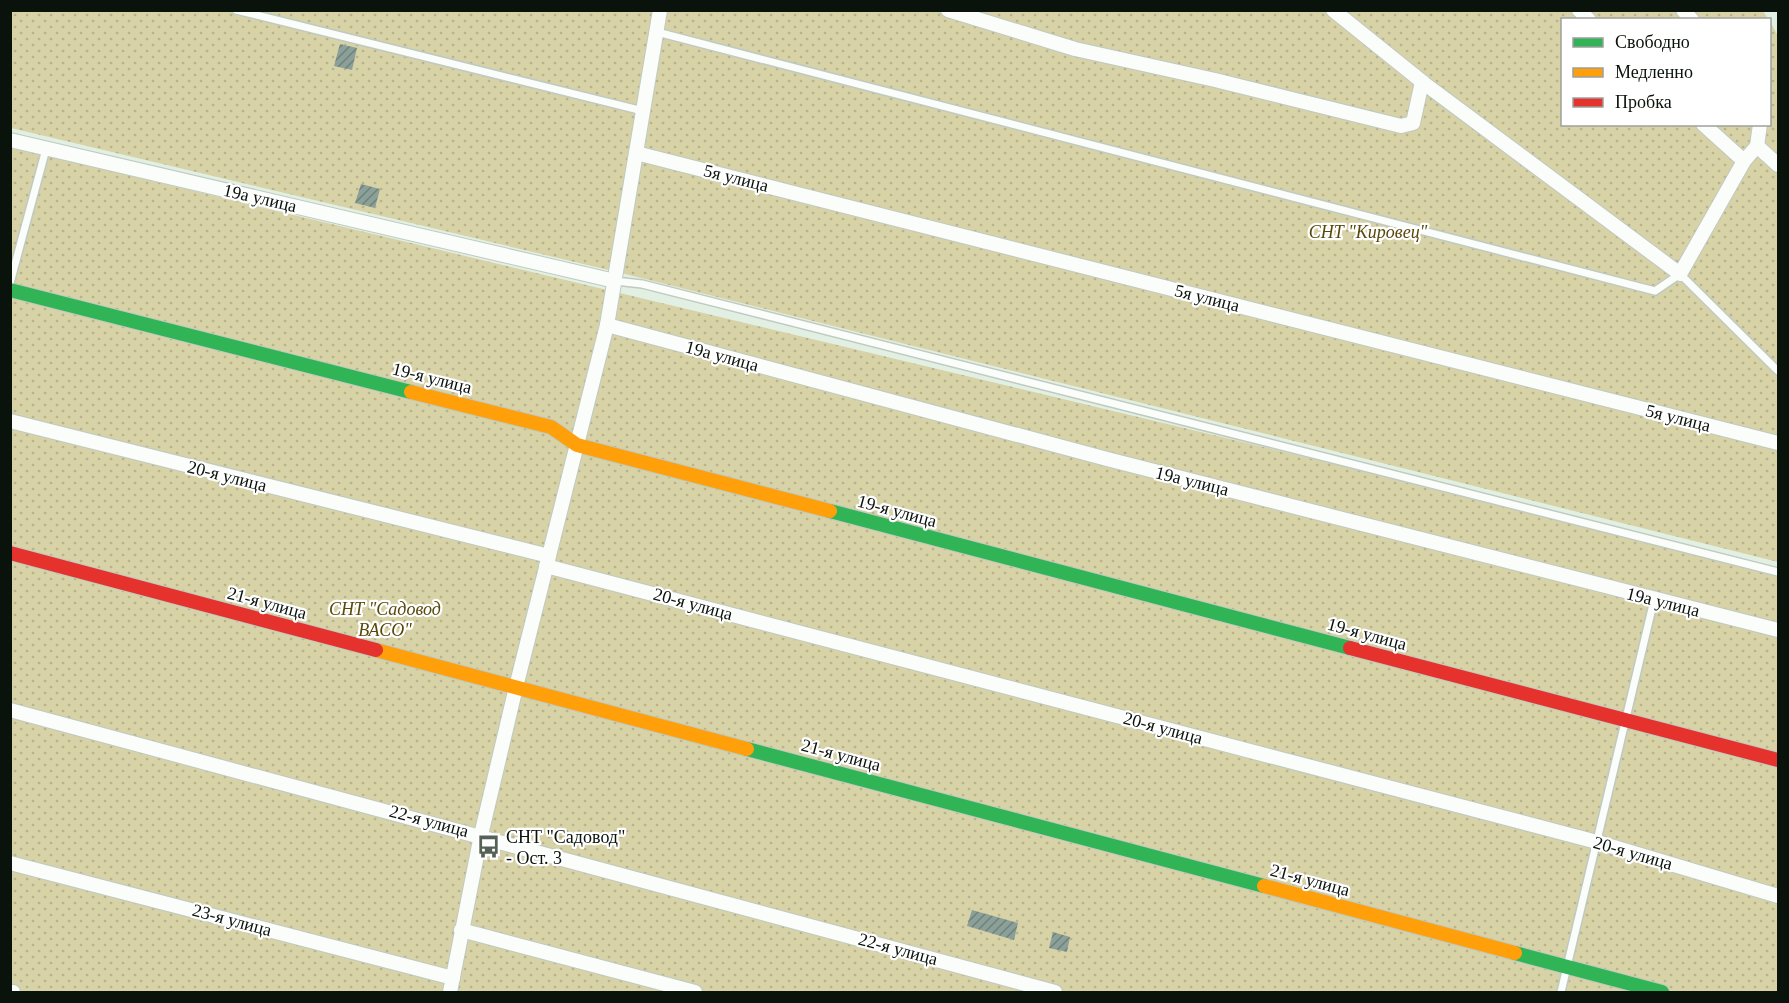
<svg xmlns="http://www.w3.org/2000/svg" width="1789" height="1003" font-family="'Times New Roman',serif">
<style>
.garden{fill:url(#garden-dots)}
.building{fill:url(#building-hatch)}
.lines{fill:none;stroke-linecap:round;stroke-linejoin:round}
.lane-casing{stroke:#bfcac1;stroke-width:10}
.street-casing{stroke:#bfcac1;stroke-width:16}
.fast-casing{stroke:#bfcac1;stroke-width:16}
.slow-casing{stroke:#bfcac1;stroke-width:16}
.jam-casing{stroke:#bfcac1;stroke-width:16}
.lane{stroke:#fbfdfb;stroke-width:7}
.street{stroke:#fbfdfb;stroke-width:14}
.fast{stroke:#30b455;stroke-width:14}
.slow{stroke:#ff9f0a;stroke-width:14}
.jam{stroke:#e5322d;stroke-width:14}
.labels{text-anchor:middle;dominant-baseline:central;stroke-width:4.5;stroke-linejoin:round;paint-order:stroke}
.street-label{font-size:18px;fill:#09120b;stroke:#fff}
.park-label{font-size:18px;font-style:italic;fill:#59480a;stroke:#fff}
.poi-label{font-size:18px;fill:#09120b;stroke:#fff;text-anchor:start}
</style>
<defs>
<pattern id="garden-dots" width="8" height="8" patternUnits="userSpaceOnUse" patternTransform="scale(1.5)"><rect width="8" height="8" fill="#d8d2a7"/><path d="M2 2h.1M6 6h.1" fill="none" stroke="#b8b38e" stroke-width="1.8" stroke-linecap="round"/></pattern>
<pattern id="building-hatch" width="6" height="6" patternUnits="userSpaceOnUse" patternTransform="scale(1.5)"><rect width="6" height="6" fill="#8aa098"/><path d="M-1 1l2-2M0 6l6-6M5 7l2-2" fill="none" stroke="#6f817a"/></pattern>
</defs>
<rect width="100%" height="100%" fill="#e2f0e4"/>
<g class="garden">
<polygon points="11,11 1763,11 1768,19 1562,20 1562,124 1770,124 1770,21 1778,36 1778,562 621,273 11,128"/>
<polygon points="10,147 1778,570 1778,992 11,992"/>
</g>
<g class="building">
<polygon points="340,44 357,48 352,70 334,66"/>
<polygon points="361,184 380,189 375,208 355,203"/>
<polygon points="972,910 1018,923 1014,940 967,926"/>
<polygon points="1053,932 1070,937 1067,952 1049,948"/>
</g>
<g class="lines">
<defs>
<g id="lane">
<polyline points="236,10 643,111"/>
<polyline points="657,32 1655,291 1680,274 1778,371"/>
<polyline points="615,281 642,284 1778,572"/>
<polyline points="10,283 46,149"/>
<polyline points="1561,992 1654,600"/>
</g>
<g id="street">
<polyline points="948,10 1075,49 1215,80 1401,126 1413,123 1422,82"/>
<polyline points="1333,10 1425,84 1680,274 1744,161 1757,146 1760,124"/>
<polyline points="1579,10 1589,20"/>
<polyline points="1683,10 1692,20"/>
<polyline points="1703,124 1744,161"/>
<polyline points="10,140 615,281"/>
<polyline points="1757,146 1778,165"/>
<polyline points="636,153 1778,443"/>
<polyline points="607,325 1107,459 1778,630"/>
<polyline points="10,421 549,556"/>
<polyline points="546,566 1597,842 1778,896"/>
<polyline points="10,710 1055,992"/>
<polyline points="10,863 453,978"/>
<polyline points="461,930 695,992"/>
<polyline points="10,992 13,992"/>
<polyline points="450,992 481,835 516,687 607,325 660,10"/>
</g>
<g id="fast">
<polyline points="10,290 411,392"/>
<polyline points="830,511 1350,648"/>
<polyline points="747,749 1264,886"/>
<polyline points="1515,953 1662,992"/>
</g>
<g id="slow">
<polyline points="411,392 551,427 577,445 830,511"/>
<polyline points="376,650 747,749"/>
<polyline points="1264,886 1515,953"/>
</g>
<g id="jam">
<polyline points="10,553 376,650"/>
<polyline points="1350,648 1778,760"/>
</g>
</defs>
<use href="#lane" class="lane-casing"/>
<use href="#street" class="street-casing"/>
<use href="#fast" class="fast-casing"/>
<use href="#slow" class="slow-casing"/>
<use href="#jam" class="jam-casing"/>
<use href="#lane" class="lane"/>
<use href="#street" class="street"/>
<use href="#fast" class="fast"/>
<use href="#slow" class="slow"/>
<use href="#jam" class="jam"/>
</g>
<defs>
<symbol id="bus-bare" viewBox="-9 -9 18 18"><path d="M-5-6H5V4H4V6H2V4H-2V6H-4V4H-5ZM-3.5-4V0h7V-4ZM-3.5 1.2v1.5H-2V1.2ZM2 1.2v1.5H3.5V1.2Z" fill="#556057" stroke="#fff" stroke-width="2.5" paint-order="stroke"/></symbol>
</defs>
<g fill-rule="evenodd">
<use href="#bus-bare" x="472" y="830" width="33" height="33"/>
</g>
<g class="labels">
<g class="street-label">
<text transform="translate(736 178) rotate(14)">5я улица</text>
<text transform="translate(260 198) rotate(13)">19а улица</text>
<text transform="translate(1207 298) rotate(14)">5я улица</text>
<text transform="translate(722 356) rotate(15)">19а улица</text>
<text transform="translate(432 378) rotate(14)">19-я улица</text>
<text transform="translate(1678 418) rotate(14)">5я улица</text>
<text transform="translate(227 476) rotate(14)">20-я улица</text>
<text transform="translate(1192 481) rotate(14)">19а улица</text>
<text transform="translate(897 511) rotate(15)">19-я улица</text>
<text transform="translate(1663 602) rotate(14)">19а улица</text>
<text transform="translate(267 603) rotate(15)">21-я улица</text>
<text transform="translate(693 604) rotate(15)">20-я улица</text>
<text transform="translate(1367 634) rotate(15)">19-я улица</text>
<text transform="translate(1163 728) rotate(15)">20-я улица</text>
<text transform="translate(841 755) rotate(15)">21-я улица</text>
<text transform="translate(429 821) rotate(15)">22-я улица</text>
<text transform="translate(1633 853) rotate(16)">20-я улица</text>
<text transform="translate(1310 880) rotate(15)">21-я улица</text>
<text transform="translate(232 920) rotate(15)">23-я улица</text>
<text transform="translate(898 949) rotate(15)">22-я улица</text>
</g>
<g class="park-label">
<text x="1368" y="232">СНТ "Кировец"</text>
<text x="385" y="609">СНТ "Садовод<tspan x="385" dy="21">ВАСО"</tspan></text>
</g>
<g class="poi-label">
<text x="506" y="837">СНТ "Садовод"<tspan x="506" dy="21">- Ост. 3</tspan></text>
</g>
</g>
<rect width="1789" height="1003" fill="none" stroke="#09120b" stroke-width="24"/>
<rect x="1561" y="18" width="210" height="108" fill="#ffffff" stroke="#9da09d" stroke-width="1.5"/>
<rect x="1573" y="38" width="30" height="9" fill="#30b455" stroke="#9da09d" stroke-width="1.5"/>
<text x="1615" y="48" font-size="18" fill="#09120b">Свободно</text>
<rect x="1573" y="68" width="30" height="9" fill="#ff9f0a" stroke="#9da09d" stroke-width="1.5"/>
<text x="1615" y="78" font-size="18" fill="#09120b">Медленно</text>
<rect x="1573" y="98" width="30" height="9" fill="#e5322d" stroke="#9da09d" stroke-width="1.5"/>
<text x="1615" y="108" font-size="18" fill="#09120b">Пробка</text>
</svg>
